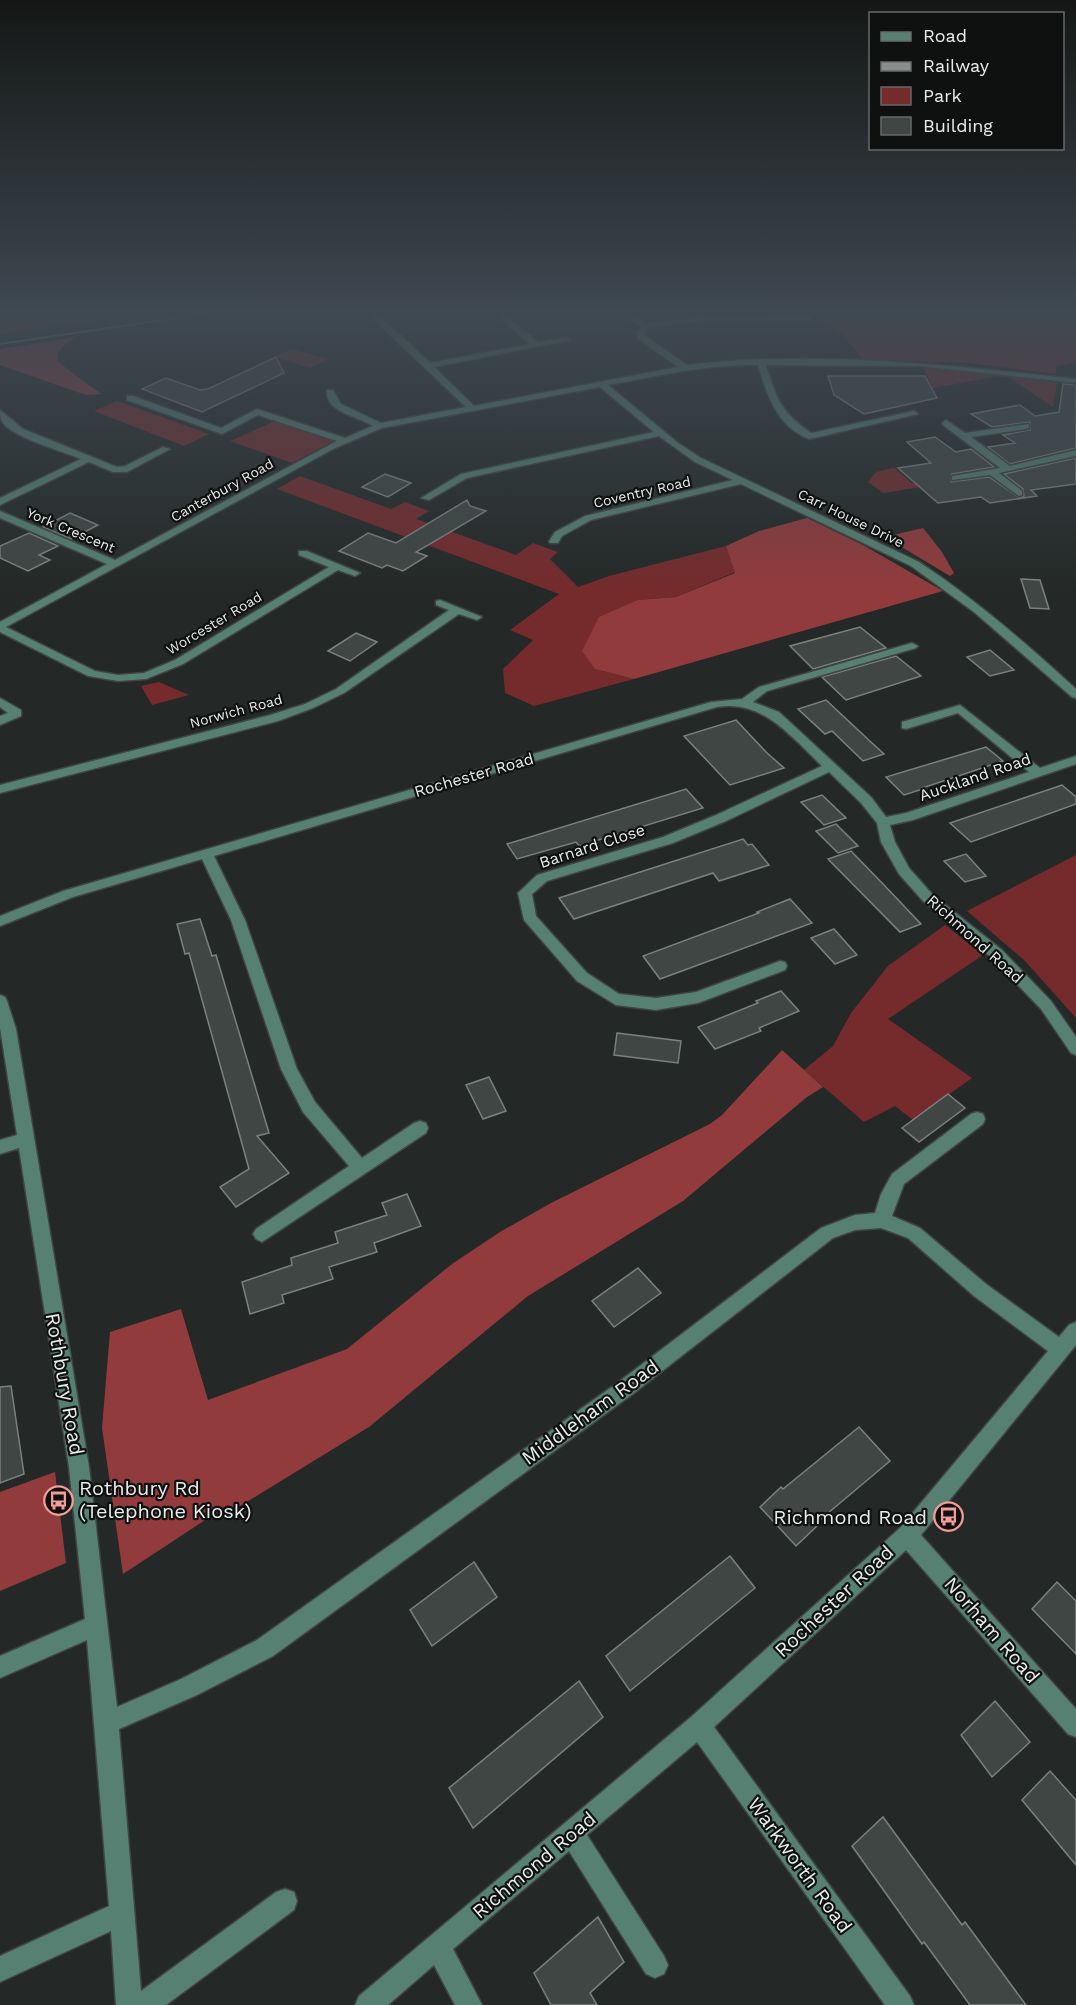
<svg xmlns="http://www.w3.org/2000/svg" width="1076" height="2005" font-family="'Work Sans',sans-serif">
<style>
.green{fill:#752b2c}
.forest{fill:#923b3c}
.building{fill:#3f4643;stroke:#7b817f;stroke-width:1.5}
.lines{fill:none;stroke-linecap:round;stroke-linejoin:round}
.minor-casing{stroke:#404442;stroke-width:3}
.minor{fill:#568172;fill-rule:evenodd}
.rail{stroke:#898e8c;stroke-width:2}
.labels{text-anchor:middle;dominant-baseline:central;stroke-width:4.5;stroke-linejoin:round;paint-order:stroke}
.far-street-label{font-size:14px;fill:#e9edeb;stroke:#0f1110}
.street-label{font-size:16px;fill:#e9edeb;stroke:#0f1110}
.near-street-label{font-size:20px;fill:#e9edeb;stroke:#0f1110}
.near-poi-label{font-size:20px;fill:#e9edeb;stroke:#0f1110;text-anchor:start}
</style>
<rect width="100%" height="100%" fill="#242927"/>
<g class="green">
<polygon points="0,311 161,311 0,335"/>
<polygon points="817,311 1076,311 1076,362 1057,366 1055,374 970,363 863,359 840,332 820,320"/>
<polygon points="292,349 328,359 310,368 274,357"/>
<polygon points="923,366 1004,375 933,388"/>
<polygon points="1007,376 1057,383 1053,407"/>
<polygon points="117,401 209,434 184,446 94,411"/>
<polygon points="275,421 335,440 292,463 230,441"/>
<polygon points="894,468 912,483 943,479 947,483 883,493 868,482 876,472"/>
<polygon points="300,476 391,509 405,502 429,511 416,519 516,555 533,543 558,552 550,559 578,587 609,576 726,546 735,572 676,597 638,600 595,669 634,679 534,706 505,693 503,669 533,640 510,630 559,594 277,489"/>
<polygon points="159,682 189,695 152,705 141,686"/>
<polygon points="1076,855 1076,1018 1025,961 967,911"/>
<polygon points="945,925 983,955 888,1019 972,1078 913,1120 895,1106 864,1122 804,1070 833,1046 851,1013 888,966"/>
</g>
<g class="forest">
<polygon points="77,337 64,345 57,354 58,362 101,394 86,395 0,365 0,349"/>
<polygon points="807,518 863,545 943,591 634,679 595,669 582,651 599,617 638,600 676,597 735,573 726,546 759,531"/>
<polygon points="923,528 942,552 954,573 950,576 885,537"/>
<polygon points="782,1050 823,1087 807,1097 683,1201 528,1296 369,1427 232,1511 228,1505 123,1574 102,1428 110,1332 181,1309 208,1400 347,1349 452,1264 500,1232 551,1203 710,1124 722,1115"/>
<polygon points="55,1472 66,1563 0,1591 0,1492"/>
</g>
<g class="building">
<polygon points="276,357 284,373 202,412 142,389 166,378 200,390 208,389"/>
<polygon points="828,376 925,376 937,398 864,414 834,395"/>
<polygon points="1063,384 1076,385 1076,448 1010,464 988,447 1015,443 1003,435 1030,430 1030,422 992,427 971,414 1020,405 1035,416 1059,412"/>
<polygon points="935,437 956,452 971,449 994,467 952,474 951,482 989,477 1020,498 1024,496 1023,489 1004,474 1076,458 1076,484 1031,490 1037,496 990,503 981,497 938,503 898,468 931,463 907,442"/>
<polygon points="385,474 411,483 388,497 362,487"/>
<polygon points="467,500 470,506 486,511 416,552 427,556 403,571 387,565 382,568 339,551 368,533 396,543"/>
<polygon points="70,513 98,525 71,539 43,527"/>
<polygon points="29,533 58,546 39,555 50,560 28,571 0,558 0,546"/>
<polygon points="1021,579 1040,580 1049,609 1030,608"/>
<polygon points="860,627 886,648 813,669 790,646"/>
<polygon points="356,633 377,642 350,661 328,651"/>
<polygon points="990,650 1014,670 990,676 967,657"/>
<polygon points="896,656 921,676 846,700 822,677"/>
<polygon points="826,700 872,743 884,754 863,761 832,731 825,734 798,709"/>
<polygon points="736,720 766,752 784,768 730,785 684,736"/>
<polygon points="986,747 1003,761 922,788 923,789 904,795 886,777"/>
<polygon points="1062,785 1076,797 1076,804 971,842 950,823"/>
<polygon points="686,789 703,808 579,846 576,842 517,859 507,844"/>
<polygon points="822,795 846,818 824,825 801,802"/>
<polygon points="836,824 858,846 838,853 816,831"/>
<polygon points="743,839 748,845 752,844 769,865 719,881 713,873 574,919 559,898"/>
<polygon points="851,851 884,885 921,924 900,932 828,859"/>
<polygon points="966,854 986,876 965,882 944,861"/>
<polygon points="790,899 812,923 660,979 643,956 759,913 757,912"/>
<polygon points="200,919 212,956 216,955 269,1133 257,1136 289,1173 236,1207 220,1187 249,1169 189,953 185,954 177,924"/>
<polygon points="834,929 857,955 835,964 811,938"/>
<polygon points="781,991 799,1011 759,1028 761,1031 715,1049 698,1027 758,1003 756,1001"/>
<polygon points="617,1033 681,1041 678,1063 614,1055"/>
<polygon points="489,1077 506,1111 483,1119 466,1085"/>
<polygon points="948,1094 965,1108 919,1142 902,1128"/>
<polygon points="407,1194 421,1226 374,1243 377,1252 329,1267 333,1279 282,1295 284,1303 250,1314 242,1282 292,1265 291,1258 338,1243 335,1232 387,1215 382,1203"/>
<polygon points="638,1268 661,1293 614,1327 592,1301"/>
<polygon points="11,1386 24,1474 0,1483 0,1387"/>
<polygon points="859,1427 890,1461 815,1524 817,1526 796,1546 760,1507 781,1487 783,1489"/>
<polygon points="730,1556 755,1588 630,1691 606,1656"/>
<polygon points="474,1562 497,1597 432,1646 410,1610"/>
<polygon points="1057,1582 1076,1601 1076,1654 1032,1609"/>
<polygon points="579,1681 603,1717 473,1828 449,1788"/>
<polygon points="995,1701 1030,1742 992,1777 961,1735"/>
<polygon points="1050,1771 1076,1800 1076,1865 1022,1800"/>
<polygon points="883,1817 962,1925 965,1922 1026,2005 970,2005 924,1942 922,1944 852,1846"/>
<polygon points="598,1917 624,1962 590,1993 597,2005 551,2005 534,1973"/>
</g>
<g class="lines">
<defs>
<g id="minor">
<path d="M492,311h8l38,31 28,-4 4,2 -136,27 40,39 204,-39 -39,-28 -3,-7 5,-5 -24,-16h9l20,13 63,-9 100,1 4,2 -4,2 -100,-1 -62,9 -3,4 1,4 42,29c129,-15 260,0 389,14v4l-157,-17 -153,-1c10,34 15,47 45,68l103,-22 4,3 -109,25c-32,-13 -42,-44 -51,-74 -51,-1 -100,11 -150,20l70,58 23,15 218,104c56,37 107,81 157,127v9l-4,-1 -98,-85 -63,-46 -170,-82 -150,36 -29,16 -4,7h-8l-1,-2 6,-9 30,-16 148,-36 -38,-18 -36,-26 -192,42 -38,22 -8,-2 40,-24 193,-42 -54,-45 -218,41 -47,20 -329,179 89,44 23,4 26,-2 31,-13 154,-93 -30,-12v-4h8l53,22 -5,3 -17,-6 -155,94 -37,15 -28,2 -30,-5 -88,-44v-10l107,-58 -107,-46v-7l115,49 222,-119 -79,-26 -36,19 -95,-34v-4h6l88,32 36,-19 88,29 28,-12c-14,-9 -49,-14 -46,-36h6l8,14 40,19 85,-16 -95,-90v-4h6l53,50 100,-19z"/>
<path d="M0,410l23,19 94,38 8,-1 38,-19 7,2 -43,23h-14l-24,-10 -89,43v-7l81,-39c-19,-8 -59,-19 -74,-32 -6,-5 -7,-9 -7,-17z"/>
<polygon points="946,420 965,433 1029,424 1029,428 1026,429 971,437 1010,466 1076,450 1076,456 999,473 1022,491 1022,495 1019,496 990,475 952,480 952,476 1000,468 943,425 942,423"/>
<polygon points="440,600 482,617 477,620 459,614 344,693 313,708 278,721 0,793 0,785 270,715 305,704 336,689 449,610 436,605 436,601"/>
<path d="M912,643l6,3 -2,2 -149,43 -14,11 26,10 92,85 15,20 20,-4 123,-41 -71,-59 -52,16 -4,-1v-6l58,-17 80,63 36,-12v8l-163,56 -23,5 5,17 14,26 24,27 69,55 49,51 25,36v18l-5,-2 -30,-44 -49,-51 -69,-57 -24,-27 -18,-32 -4,-19 -16,-20 -32,-31 -103,49 -53,22 -126,38 -15,13 4,22 51,57 32,21 37,4 40,-6 84,-31 5,1 2,4 -2,4 -87,33 -42,7 -40,-5 -39,-24 -53,-61 -6,-27 19,-18 126,-38 53,-22 106,-49c-31,-29 -59,-67 -105,-59l-503,149 31,64 52,149 18,33 47,56 52,-35 6,-2 6,2 2,5 -2,5 -164,109 -6,-3 -3,-5 3,-5 93,-63 -46,-54 -22,-43 -50,-149 -29,-61 -129,38 -73,29v-10l63,-25 648,-189 31,-3 17,-12z"/>
<polygon points="0,698 21,710 21,716 0,725 0,716 8,713 0,707"/>
<polygon points="0,995 5,997 7,1001 16,1029 89,1467 117,1707 181,1679 257,1640 620,1381 821,1228 855,1215 875,1213 881,1194 892,1174 971,1114 977,1112 983,1114 985,1119 983,1124 904,1184 892,1216 920,1228 986,1284 1059,1337 1069,1325 1076,1322 1076,1345 921,1535 1076,1709 1076,1737 1068,1734 906,1550 714,1727 910,1996 914,2005 885,2005 697,1742 587,1835 664,1956 668,1965 664,1974 655,1978 646,1974 569,1851 453,1949 482,2005 455,2005 434,1965 388,2005 355,2005 359,1996 691,1717 900,1528 1048,1351 974,1296 908,1238 881,1228 855,1230 833,1238 634,1393 273,1656 197,1695 119,1729 141,1991 276,1892 285,1889 294,1892 297,1901 294,1910 166,2005 116,2005 111,1931 0,1982 0,1956 109,1906 87,1640 0,1678 0,1656 85,1619 69,1467 19,1148 0,1154 0,1140 17,1135 0,1028"/>
</g>
</defs>
<use href="#minor" class="minor-casing"/>
<use href="#minor" class="minor"/>
<polyline class="rail" points="0,344 224,311"/>
</g>
<linearGradient id="sky" x2="0" y2="1"><stop stop-color="#141715"/><stop offset="0.53" stop-color="#3f4952"/><stop offset="1" stop-color="#3f4952" stop-opacity="0"/></linearGradient>
<rect width="1076" height="591" fill="url(#sky)"/>
<defs>
<symbol id="bus-ring" viewBox="-11 -11 22 22"><circle r="9.5" fill="#0f1110" stroke="#f59b98" stroke-width="1.5"/><path d="M-5-6H5V4H4V6H2V4H-2V6H-4V4H-5ZM-3.5-4V0h7V-4ZM-3.5 1.2v1.5H-2V1.2ZM2 1.2v1.5H3.5V1.2Z" fill="#f59b98"/></symbol>
</defs>
<g fill-rule="evenodd">
<use href="#bus-ring" x="42" y="1484" width="33" height="33"/>
<use href="#bus-ring" x="932" y="1500" width="33" height="33"/>
</g>
<g class="labels">
<g class="far-street-label">
<text transform="translate(222 490) rotate(-29)">Canterbury Road</text>
<text transform="translate(642 492) rotate(-13)">Coventry Road</text>
<text transform="translate(851 518) rotate(26)">Carr House Drive</text>
<text transform="translate(71 530) rotate(23)">York Crescent</text>
<text transform="translate(214 623) rotate(-31)">Worcester Road</text>
<text transform="translate(236 711) rotate(-15)">Norwich Road</text>
</g>
<g class="street-label">
<text transform="translate(474 775) rotate(-16)">Rochester Road</text>
<text transform="translate(975 777) rotate(-19)">Auckland Road</text>
<text transform="translate(592 846) rotate(-18)">Barnard Close</text>
<text transform="translate(975 939) rotate(42)">Richmond Road</text>
</g>
<g class="near-street-label">
<text transform="translate(65 1384) rotate(80)">Rothbury Road</text>
<text transform="translate(590 1412) rotate(-36)">Middleham Road</text>
<text transform="translate(834 1601) rotate(-43)">Rochester Road</text>
<text transform="translate(992 1630) rotate(49)">Norham Road</text>
<text transform="translate(534 1865) rotate(-40)">Richmond Road</text>
<text transform="translate(800 1865) rotate(54)">Warkworth Road</text>
</g>
<g class="near-poi-label">
<text x="79" y="1488">Rothbury Rd<tspan x="79" dy="23">(Telephone Kiosk)</tspan></text>
<text x="927" y="1517" text-anchor="end">Richmond Road</text>
</g>
</g>
<rect x="869" y="12" width="195" height="138" fill="#0f1110" stroke="#666968" stroke-width="1.5"/>
<rect x="881" y="32" width="30" height="9" fill="#568172" stroke="#666968" stroke-width="1.5"/>
<text x="923" y="42" font-size="18" fill="#e9edeb">Road</text>
<rect x="881" y="62" width="30" height="9" fill="#898e8c" stroke="#666968" stroke-width="1.5"/>
<text x="923" y="72" font-size="18" fill="#e9edeb">Railway</text>
<rect x="881" y="87" width="30" height="18" fill="#752b2c" stroke="#666968" stroke-width="1.5"/>
<text x="923" y="102" font-size="18" fill="#e9edeb">Park</text>
<rect x="881" y="117" width="30" height="18" fill="#3f4643" stroke="#666968" stroke-width="1.5"/>
<text x="923" y="132" font-size="18" fill="#e9edeb">Building</text>
</svg>
